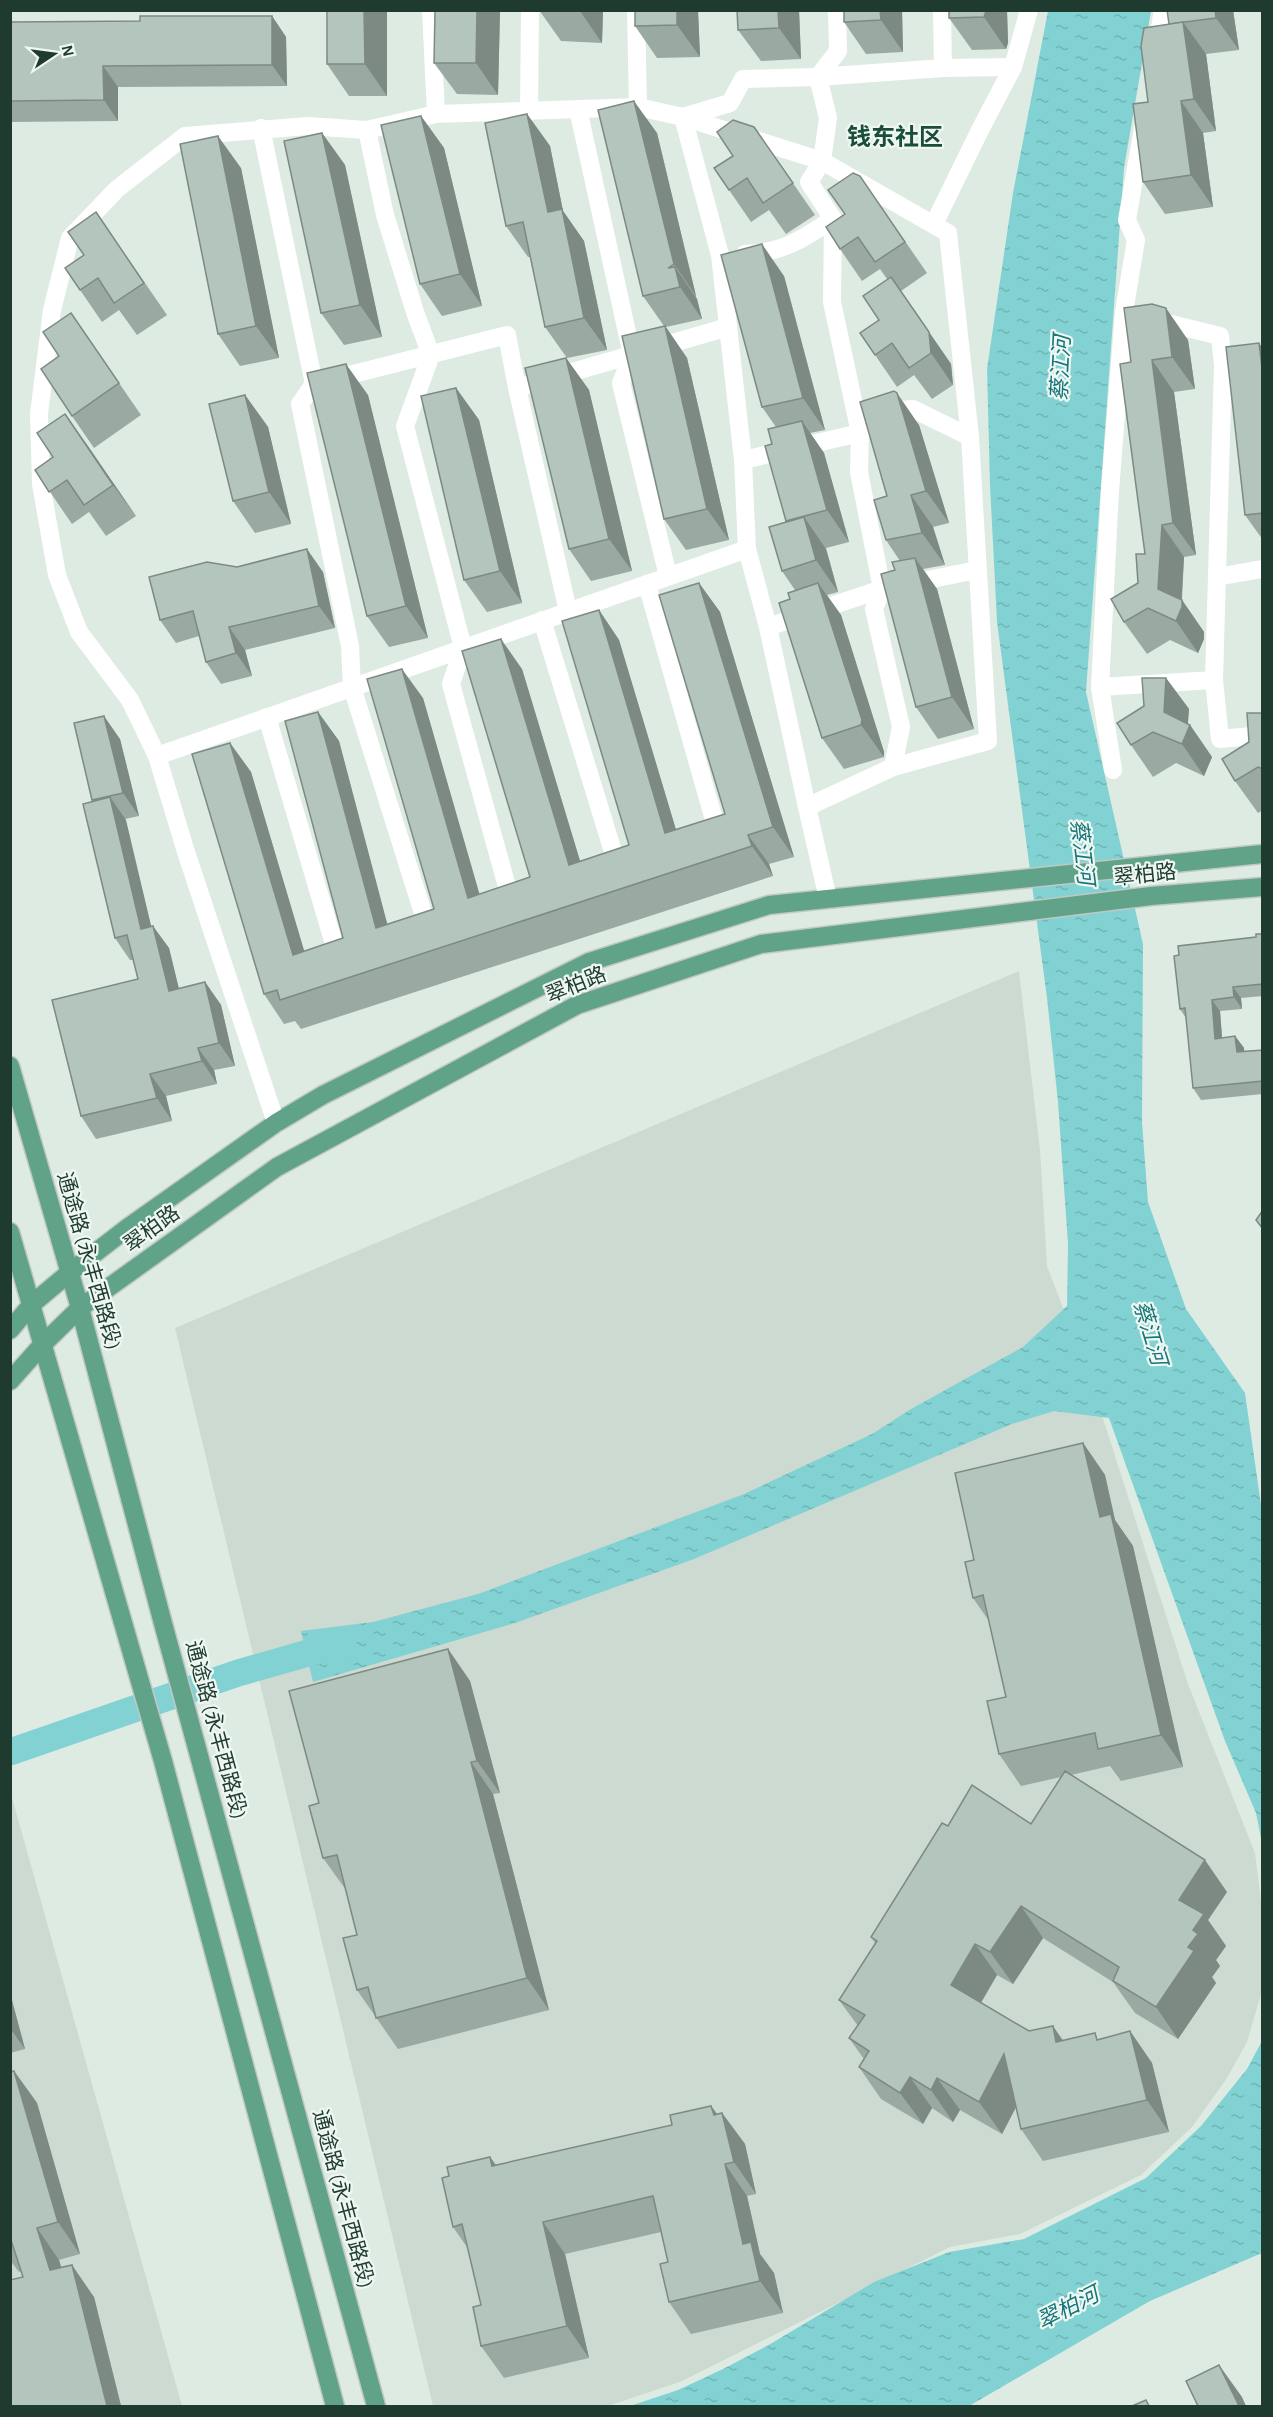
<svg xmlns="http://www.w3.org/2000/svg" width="1273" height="2417" font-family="'Alegreya Sans','Noto Sans SC',sans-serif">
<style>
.built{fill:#ccdad2}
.water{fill:url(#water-ripples)}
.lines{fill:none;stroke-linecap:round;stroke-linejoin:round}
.canal{stroke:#82d2d3;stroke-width:27}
.major-casing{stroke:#c0c8c5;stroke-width:21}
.minor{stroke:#fff;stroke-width:18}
.major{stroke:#60a389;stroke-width:18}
.wall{fill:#9aa9a2}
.shaded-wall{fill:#7d8a84}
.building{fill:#b3c5bc;stroke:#7d8a84;stroke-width:1.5}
.labels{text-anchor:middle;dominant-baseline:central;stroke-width:4.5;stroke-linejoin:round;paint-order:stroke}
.street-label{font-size:21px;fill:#1f3b2f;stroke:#eef7f2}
.water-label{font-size:22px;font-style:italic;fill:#167679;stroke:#eef7f2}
.quarter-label{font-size:24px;font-weight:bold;fill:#1a4e3a;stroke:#eef7f2}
</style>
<defs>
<pattern id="water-ripples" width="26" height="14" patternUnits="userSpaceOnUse" patternTransform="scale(1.5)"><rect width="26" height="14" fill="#82d2d3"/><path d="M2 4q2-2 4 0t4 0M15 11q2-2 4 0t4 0" fill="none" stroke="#70b5b5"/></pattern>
</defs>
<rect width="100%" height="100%" fill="#deebe3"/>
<g class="built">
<polygon points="1019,971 1040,1150 1047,1266 1091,1381 1188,1684 1255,1853 1262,1910 1262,1991 1247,2042 1227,2078 1192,2127 1141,2175 1020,2234 950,2247 682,2381 608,2406 433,2406 175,1328"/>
<polygon points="11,1794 182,2406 11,2406"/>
</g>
<g class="water">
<polygon points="1048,11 1151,11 1124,168 1086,692 1143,944 1142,1122 1148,1202 1186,1309 1245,1393 1262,1512 1262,1843 1256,1813 1225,1741 1109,1418 1054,1411 1012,1424 694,1559 515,1623 313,1682 301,1631 373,1622 478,1594 744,1494 872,1434 911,1409 1023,1347 1067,1306 1068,1244 1058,1102 1047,998 997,622 990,485 987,369 1013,193"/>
<polygon points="1262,2041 1262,2253 1150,2301 969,2406 630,2406 678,2390 723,2369 767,2346 874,2282 949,2252 1024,2239 1146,2178 1201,2126 1247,2069"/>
</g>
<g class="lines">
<polyline class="canal" points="10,1752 238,1673 343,1643"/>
<defs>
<g id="major">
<polyline points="10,1066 80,1308 161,1616 376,2406"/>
<polyline points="10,1232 163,1761 335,2406"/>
<polyline points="10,1330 32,1304 69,1273 130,1226 276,1123 323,1095 589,962 769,905 1262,854"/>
<polyline points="10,1381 43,1344 80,1308 277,1167 577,1005 761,944 1151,896 1262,887"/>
</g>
</defs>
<use href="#major" class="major-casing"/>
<g class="minor">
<polyline points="431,10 436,114"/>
<polyline points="636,10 638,107"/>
<polyline points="837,10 838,51 818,77 943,68 1013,67"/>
<polyline points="942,10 943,68"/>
<polyline points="1156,50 1163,10"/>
<polyline points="578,109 632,355 621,383 668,576"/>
<polyline points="529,111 530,10"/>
<polyline points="261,128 314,384"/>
<polyline points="367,130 385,215 415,312 431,355 405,426 463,648 451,684 511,901"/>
<polyline points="934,224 980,130 1013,67 1029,10"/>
<path d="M745,254c37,-1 58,-15 88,-35"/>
<polyline points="1155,320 1220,336 1223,365 1262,364"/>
<polyline points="517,388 568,611"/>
<polyline points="743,460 860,433 889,411 913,409 970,437"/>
<polyline points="1217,577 1262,569"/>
<polyline points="647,584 720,841"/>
<polyline points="542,620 618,868"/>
<polyline points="768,627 882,589 977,570"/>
<polyline points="1214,680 1220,739 1262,735"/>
<polyline points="1100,687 1214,680 1223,365"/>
<polyline points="267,717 339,961"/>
<polyline points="157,756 747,549"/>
<polyline points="1113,770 1100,687 1110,491 1124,312 1136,240 1127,220 1143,128"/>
<polyline points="807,807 768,627 747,549 743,460 720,255 683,117 730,103 743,79 818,77 828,118 822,161 809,182 833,219 832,302 860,433 859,472 882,589 874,609 901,727 893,767"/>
<polyline points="428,929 352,687 350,646 300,404 314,384 507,335 517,388 728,327"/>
<polyline points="276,1123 186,852 157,756 130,700 79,632 57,575 41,484 39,414 52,310 70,238 117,189 185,136 308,126 367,130 436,114 638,107 683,117 822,161 948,233 970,437 988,741 893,767 807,807 828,899"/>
</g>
<use href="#major" class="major"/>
</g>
<g class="wall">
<polygon points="327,10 387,10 387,96 349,96 327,64"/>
<polygon points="435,10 500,10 498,95 457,94 434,63"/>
<polygon points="539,10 603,10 602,43 561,41"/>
<polygon points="635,10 698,10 700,57 657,58 635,26"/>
<polygon points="737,10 799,10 801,59 761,61 738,30"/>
<polygon points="902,10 903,52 866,54 844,22"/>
<polygon points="1007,10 1008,43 1006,49 972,50 949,18"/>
<polygon points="1167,10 1233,10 1239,50 1206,54 1216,131 1203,133 1213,207 1165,214 1143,182 1148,102 1169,24"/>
<polygon points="272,16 286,37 287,86 118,87 118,121 10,122 10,22 140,21"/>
<polygon points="527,114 550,146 563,211 584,241 607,350 567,358 545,327 530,257 528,257 506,226"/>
<polygon points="421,116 444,148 482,306 442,316 420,284"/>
<polygon points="754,127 815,215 786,234 769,210 751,222 714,168 733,156"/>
<polygon points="322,133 345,165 382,337 344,345 321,313"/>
<polygon points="657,133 696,296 696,297 697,299 702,319 666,327 687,358 729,540 686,550 664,519 664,326 643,296"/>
<polygon points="241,168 279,358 240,366 218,334"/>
<polygon points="860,176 927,273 901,291 951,364 953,385 932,399 914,375 897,387 860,333 879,320 887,279 880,269 862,281 840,249 845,214"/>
<polygon points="96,212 167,315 137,335 119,310 102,322 65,268 84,255"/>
<polygon points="784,276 825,430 810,433 824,453 849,542 826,548 838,592 827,595 841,615 884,752 884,757 844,769 822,738 790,599 795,590 782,571 786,522 772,444 776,427 762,407"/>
<polygon points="71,313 141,415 94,448 72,416 59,356"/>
<polygon points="1188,340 1195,389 1174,392 1196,555 1184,557 1182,600 1204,632 1204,639 1198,653 1170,640 1147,654 1124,622 1138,583 1145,554 1131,362"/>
<polygon points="1259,343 1263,349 1263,540 1245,515"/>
<polygon points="566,358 589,390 632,571 591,581 569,549"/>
<polygon points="456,388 479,420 522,603 487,612 464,580"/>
<polygon points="245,395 268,427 291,524 255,533 233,501"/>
<polygon points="368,395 428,638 389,647 367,616"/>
<polygon points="65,414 136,516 106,536 89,512 72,524 35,470 53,457"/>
<polygon points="919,425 949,523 933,527 945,565 923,569 937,589 974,729 938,739 916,707 900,561 886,540 887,496"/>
<polygon points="237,567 323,572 335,628 245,650 252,676 221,684 206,662 199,636 176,643 160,620"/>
<polygon points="699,583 720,612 794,857 769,864 773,876 301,1029 295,1021 284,1024 264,994 230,743 251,772 304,951 343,938 318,712 339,741 387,924 434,909 423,698 479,894 530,877 522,669 580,861 629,845 599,610 619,640 676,830 725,814"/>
<polygon points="1166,678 1189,709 1188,724 1190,725 1212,757 1204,776 1176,763 1153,777 1131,745 1144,706"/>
<polygon points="1263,713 1263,810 1258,813 1235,781 1249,742"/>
<polygon points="120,739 139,816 125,819 151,926 169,948 179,989 205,982 221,1005 235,1066 214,1070 217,1084 166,1096 172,1121 96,1139 81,1116 138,979 133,960 130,960 115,938 92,800"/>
<polygon points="1263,934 1263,996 1241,998 1242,1009 1220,1011 1222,1038 1235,1036 1244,1048 1244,1051 1263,1050 1263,1094 1201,1100 1193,1088 1186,1018 1180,1009"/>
<polygon points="1083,1443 1105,1475 1115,1520 1133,1546 1183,1767 1121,1781 1110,1766 1071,1775 1227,1892 1208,1920 1226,1946 1216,1960 1220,1966 1212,1977 1216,1983 1178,2039 1135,2013 1113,1982 1043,1938 1013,1984 997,1975 981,2003 1029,2031 1063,2041 1100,2039 1130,2031 1152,2063 1169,2132 1043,2161 1021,2129 1016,2107 1002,2134 960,2110 953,2122 932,2108 923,2124 881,2099 859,2067 864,2059 849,2038 858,2026 839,2000 875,1943 871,1937 948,1826 1031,1824 1061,1777 1021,1786 999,1754 1006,1697 989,1621 973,1598 974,1560"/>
<polygon points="448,1649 470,1681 500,1793 493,1794 549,2010 398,2049 357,1990 357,1935 346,1890 323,1858 319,1803"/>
<polygon points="10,1993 25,2049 10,2053"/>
<polygon points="14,2071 37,2103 80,2254 59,2260 61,2268 94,2297 121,2406 10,2406 23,2277 21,2271 19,2272 10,2260 10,2072"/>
<polygon points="711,2106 717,2114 722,2113 745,2144 756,2194 747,2196 760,2254 774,2273 783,2313 691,2334 669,2302 668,2262 661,2232 565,2254 589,2358 504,2378 481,2346 481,2305 467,2247 453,2227 490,2157 496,2165 672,2125"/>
</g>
<g class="shaded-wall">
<polygon points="364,10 387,10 387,96 365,64"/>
<polygon points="477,10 500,10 498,95 476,63"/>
<polygon points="580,10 603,10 602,43 580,11"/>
<polygon points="677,10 698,10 700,57 677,25"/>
<polygon points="778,10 799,10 801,59 779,28"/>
<polygon points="880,10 902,10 903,52 881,20"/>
<polygon points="986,10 1007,10 1008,43 1006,49 984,17"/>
<polygon points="1215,10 1233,10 1239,50 1216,18"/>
<polygon points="272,16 286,37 287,86 272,65"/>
<polygon points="1183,22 1206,54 1216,131 1194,99"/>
<polygon points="103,66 118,87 118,121 104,100"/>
<polygon points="634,101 657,133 696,296 674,264"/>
<polygon points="1181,101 1203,133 1213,207 1191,175"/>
<polygon points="527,114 550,146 563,211 584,241 607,350 584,318 548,212"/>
<polygon points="421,116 444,148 482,306 460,274"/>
<polygon points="322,133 345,165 382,337 360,305"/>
<polygon points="218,136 241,168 279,358 256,326"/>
<polygon points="762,244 784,276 825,430 803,398"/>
<polygon points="675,267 697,299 702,319 680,287"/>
<polygon points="891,277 951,364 953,385 931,353"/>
<polygon points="1166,308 1188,340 1195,389 1172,357"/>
<polygon points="665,326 687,358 729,540 707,509"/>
<polygon points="1259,343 1263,349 1263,376"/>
<polygon points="566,358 589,390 632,571 609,539"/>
<polygon points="1152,360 1174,392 1196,555 1173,523"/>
<polygon points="346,364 368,395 428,638 406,606"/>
<polygon points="456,388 479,420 522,603 500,571"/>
<polygon points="897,393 919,425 949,523 926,491"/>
<polygon points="245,395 268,427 291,524 269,492"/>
<polygon points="65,414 88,446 136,516 113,485"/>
<polygon points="802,421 824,453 849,542 827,510"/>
<polygon points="10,439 12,512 10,509"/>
<polygon points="911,495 933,527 945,565 922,533"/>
<polygon points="804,517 826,549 838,592 816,560"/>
<polygon points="1162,525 1184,557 1181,608 1182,600 1204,632 1204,639 1198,653 1176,621 1158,589"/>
<polygon points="307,549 323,572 335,628 319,606"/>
<polygon points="915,558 937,589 974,729 952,697"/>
<polygon points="699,583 720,612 794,857 773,827"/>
<polygon points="818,583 841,615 884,752 884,757 861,725"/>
<polygon points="599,610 619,640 686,863 665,833"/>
<polygon points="229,627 245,650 252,676 236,653"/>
<polygon points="501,639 522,669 590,894 569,865"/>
<polygon points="402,669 423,698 489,927 468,898"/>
<polygon points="1166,678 1189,709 1187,731 1190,725 1212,757 1204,776 1182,744 1164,712"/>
<polygon points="318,712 339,741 396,957 376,928"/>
<polygon points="104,716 120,739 139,816 123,793"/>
<polygon points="230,743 251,772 314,984 293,955"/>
<polygon points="110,797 126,820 157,951 141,929"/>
<polygon points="748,835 769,864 773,876 752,846"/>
<polygon points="153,926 169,948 185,1014 169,991"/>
<polygon points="205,982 221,1005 235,1066 219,1043"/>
<polygon points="1233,987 1241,998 1242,1009 1234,997"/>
<polygon points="1212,1000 1220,1011 1223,1050 1215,1039"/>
<polygon points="1235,1036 1244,1048 1245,1064 1237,1052"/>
<polygon points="198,1048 214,1070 217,1084 202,1061"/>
<polygon points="150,1074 166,1096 172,1121 157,1098"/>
<polygon points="1083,1443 1105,1475 1115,1520 1133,1546 1183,1767 1161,1735 1100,1517"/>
<polygon points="448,1649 470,1681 500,1793 477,1761"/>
<polygon points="471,1762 493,1794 549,2010 527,1978"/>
<polygon points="1205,1860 1227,1892 1208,1920 1226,1946 1216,1960 1220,1966 1212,1977 1216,1983 1178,2039 1156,2007 1188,1947 1193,1930 1179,1900"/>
<polygon points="1021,1906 1043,1938 1013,1984 990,1952"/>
<polygon points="975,1944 997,1975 973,2016 951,1985"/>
<polygon points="10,1993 25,2049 10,2028"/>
<polygon points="1053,2026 1075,2058 1056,2042"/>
<polygon points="1130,2031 1152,2063 1169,2132 1147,2100"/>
<polygon points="1004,2054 1027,2086 1002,2134 979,2102"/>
<polygon points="14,2071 37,2103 80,2254 58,2222"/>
<polygon points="910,2077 932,2108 923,2124 900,2093"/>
<polygon points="937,2078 960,2110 953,2122 931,2090"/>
<polygon points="711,2106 726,2126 722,2113 745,2144 756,2194 734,2162 714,2115"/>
<polygon points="490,2157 512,2189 492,2166"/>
<polygon points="725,2164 747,2196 760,2254 774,2273 783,2313 760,2281 743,2244"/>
<polygon points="543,2222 565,2254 589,2358 567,2326"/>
<polygon points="37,2228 59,2260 72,2302 50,2270"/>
<polygon points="72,2265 94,2297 121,2406 107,2406"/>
<polygon points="1219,2365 1242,2397 1246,2406 1239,2406"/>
</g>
<g class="building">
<polygon points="327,10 364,10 365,64 327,64"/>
<polygon points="435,10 477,10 476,63 434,63"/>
<polygon points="635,10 677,10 677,25 635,26"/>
<polygon points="737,10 778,10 779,28 738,30"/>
<polygon points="844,10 880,10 881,20 844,22"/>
<polygon points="949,10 986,10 986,11 984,17 949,18"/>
<polygon points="1167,10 1215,10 1216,18 1169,24"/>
<polygon points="140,16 272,16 272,65 103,66 104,100 10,101 10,22 140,21"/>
<polygon points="1183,22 1194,99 1181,101 1191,175 1143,182 1133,104 1148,102 1141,46 1144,28"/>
<polygon points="634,101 674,264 668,268 675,267 680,287 643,296 598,110"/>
<polygon points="527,114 548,212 562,209 584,318 545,327 523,222 506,226 485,123"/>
<polygon points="421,116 460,274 420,284 381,125"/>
<polygon points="733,120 754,127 793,183 763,203 747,178 729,190 714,168 733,156 717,132"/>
<polygon points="322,133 360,305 321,313 284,141"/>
<polygon points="218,136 256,326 218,334 180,144"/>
<polygon points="853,173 860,176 905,242 875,262 858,237 840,249 826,227 845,214 828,190"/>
<polygon points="96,212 144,283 114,303 98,278 80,290 65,268 84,255 68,232"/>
<polygon points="762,244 803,398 762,407 721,255"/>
<polygon points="891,277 929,332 931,353 909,368 892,343 875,355 860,333 879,320 863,296"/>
<polygon points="1152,304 1166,308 1172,357 1152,360 1173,523 1162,525 1158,589 1182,600 1182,607 1176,621 1148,608 1124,622 1111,599 1138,583 1136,554 1145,554 1120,364 1131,362 1124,308"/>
<polygon points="71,313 119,383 72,416 41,369 59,356 43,332"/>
<polygon points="665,326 707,509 664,519 622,336"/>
<polygon points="1259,343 1263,376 1263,513 1245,515 1226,347"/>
<polygon points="566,358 609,539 569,549 525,368"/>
<polygon points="346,364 406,606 367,616 307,373"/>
<polygon points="456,388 500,571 464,580 421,396"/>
<polygon points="894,391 897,393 926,491 911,495 922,533 886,540 874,500 887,496 860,402"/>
<polygon points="245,395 269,492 233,501 209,404"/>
<polygon points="65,414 113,485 84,505 67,480 49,492 35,470 53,457 37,433"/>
<polygon points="802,421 827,510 786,521 765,446 772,444 768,429"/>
<polygon points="804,517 816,560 782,571 769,527"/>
<polygon points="307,549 319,606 229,627 236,653 206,662 193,611 160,620 149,577 207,562 237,567"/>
<polygon points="915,558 952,697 916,707 881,574 895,570 892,562"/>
<polygon points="699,583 773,827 748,835 752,846 280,1000 277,990 264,994 192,754 230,743 293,955 343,938 285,721 318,712 376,928 434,909 367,679 402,669 468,898 530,877 462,651 501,639 569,865 629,845 562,621 599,610 665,833 725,814 659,595"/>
<polygon points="818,583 862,720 861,725 822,738 779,603 790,599 788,593"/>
<polygon points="1142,678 1166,678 1164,712 1190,725 1182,744 1153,732 1131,745 1117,723 1144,706"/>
<polygon points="1247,713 1263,713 1263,769 1258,767 1235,781 1222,759 1249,742"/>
<polygon points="104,716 123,793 92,800 74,723"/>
<polygon points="110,797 141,929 153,926 169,991 205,982 219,1043 198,1048 202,1061 150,1074 157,1098 81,1116 52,1000 138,979 127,935 115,938 83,804"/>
<polygon points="1256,934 1263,934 1263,984 1233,987 1234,997 1212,1000 1215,1039 1235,1036 1237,1052 1263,1050 1263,1081 1193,1088 1185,1008 1180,1009 1174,956 1179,955 1178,946 1256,937"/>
<polygon points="1263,1210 1263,1229 1256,1220"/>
<polygon points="1083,1443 1100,1517 1111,1514 1161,1735 1098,1749 1095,1733 999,1754 987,1701 1006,1697 983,1595 973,1598 965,1562 974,1560 955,1473"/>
<polygon points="448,1649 477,1761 471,1762 527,1978 376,2018 368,1987 357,1990 343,1938 357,1935 337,1855 323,1858 309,1806 319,1803 289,1691"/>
<polygon points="1065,1771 1205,1860 1179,1900 1204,1914 1193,1930 1198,1934 1188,1947 1194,1951 1156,2007 1113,1981 1119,1967 1021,1906 990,1952 975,1944 951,1985 1029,2031 1053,2026 1056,2042 1095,2033 1097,2040 1130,2031 1147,2100 1021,2129 1004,2054 979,2102 937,2078 931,2090 910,2077 900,2093 859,2067 869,2051 849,2038 865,2015 839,2000 877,1941 871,1937 942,1823 948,1826 972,1785 1031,1824"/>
<polygon points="14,2071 58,2222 37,2228 50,2270 72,2265 107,2406 10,2406 10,2280 23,2277 10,2237 10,2072"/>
<polygon points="711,2106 714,2115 722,2113 734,2162 725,2164 743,2244 751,2242 760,2281 669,2302 660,2264 668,2262 653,2196 543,2222 567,2326 481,2346 473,2307 481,2305 462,2224 453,2227 442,2178 449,2176 447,2167 490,2157 492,2166 672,2125 670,2115"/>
<polygon points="1219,2365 1239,2406 1198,2406 1186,2381"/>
<polygon points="1146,2400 1149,2406 1132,2406"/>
</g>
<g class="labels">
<g class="street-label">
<text transform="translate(1145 875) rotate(-6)">翠柏路</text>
<text transform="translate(576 985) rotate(-22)">翠柏路</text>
<text transform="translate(152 1229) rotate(-36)">翠柏路</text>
<text transform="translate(89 1261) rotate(74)">通途路 (永丰西路段)</text>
<text transform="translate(216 1730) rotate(75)">通途路 (永丰西路段)</text>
<text transform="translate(343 2199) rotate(75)">通途路 (永丰西路段)</text>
</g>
<g class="water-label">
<text transform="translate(1061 368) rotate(-87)">蔡江河</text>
<text transform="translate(1082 852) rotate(83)">蔡江河</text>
<text transform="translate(1150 1333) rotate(73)">蔡江河</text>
<text transform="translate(1068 2308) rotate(-27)">翠柏河</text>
</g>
<g class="quarter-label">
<text x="895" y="138">钱东社区</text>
</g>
</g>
<rect width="1273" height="2417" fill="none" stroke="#1f3b2f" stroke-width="24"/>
<g transform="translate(54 54) rotate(77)" stroke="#eef7f2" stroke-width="4.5" paint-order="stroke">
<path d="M0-4.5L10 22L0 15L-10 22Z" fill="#1f3b2f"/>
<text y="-9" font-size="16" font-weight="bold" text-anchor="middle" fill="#1f3b2f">N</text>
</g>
</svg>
